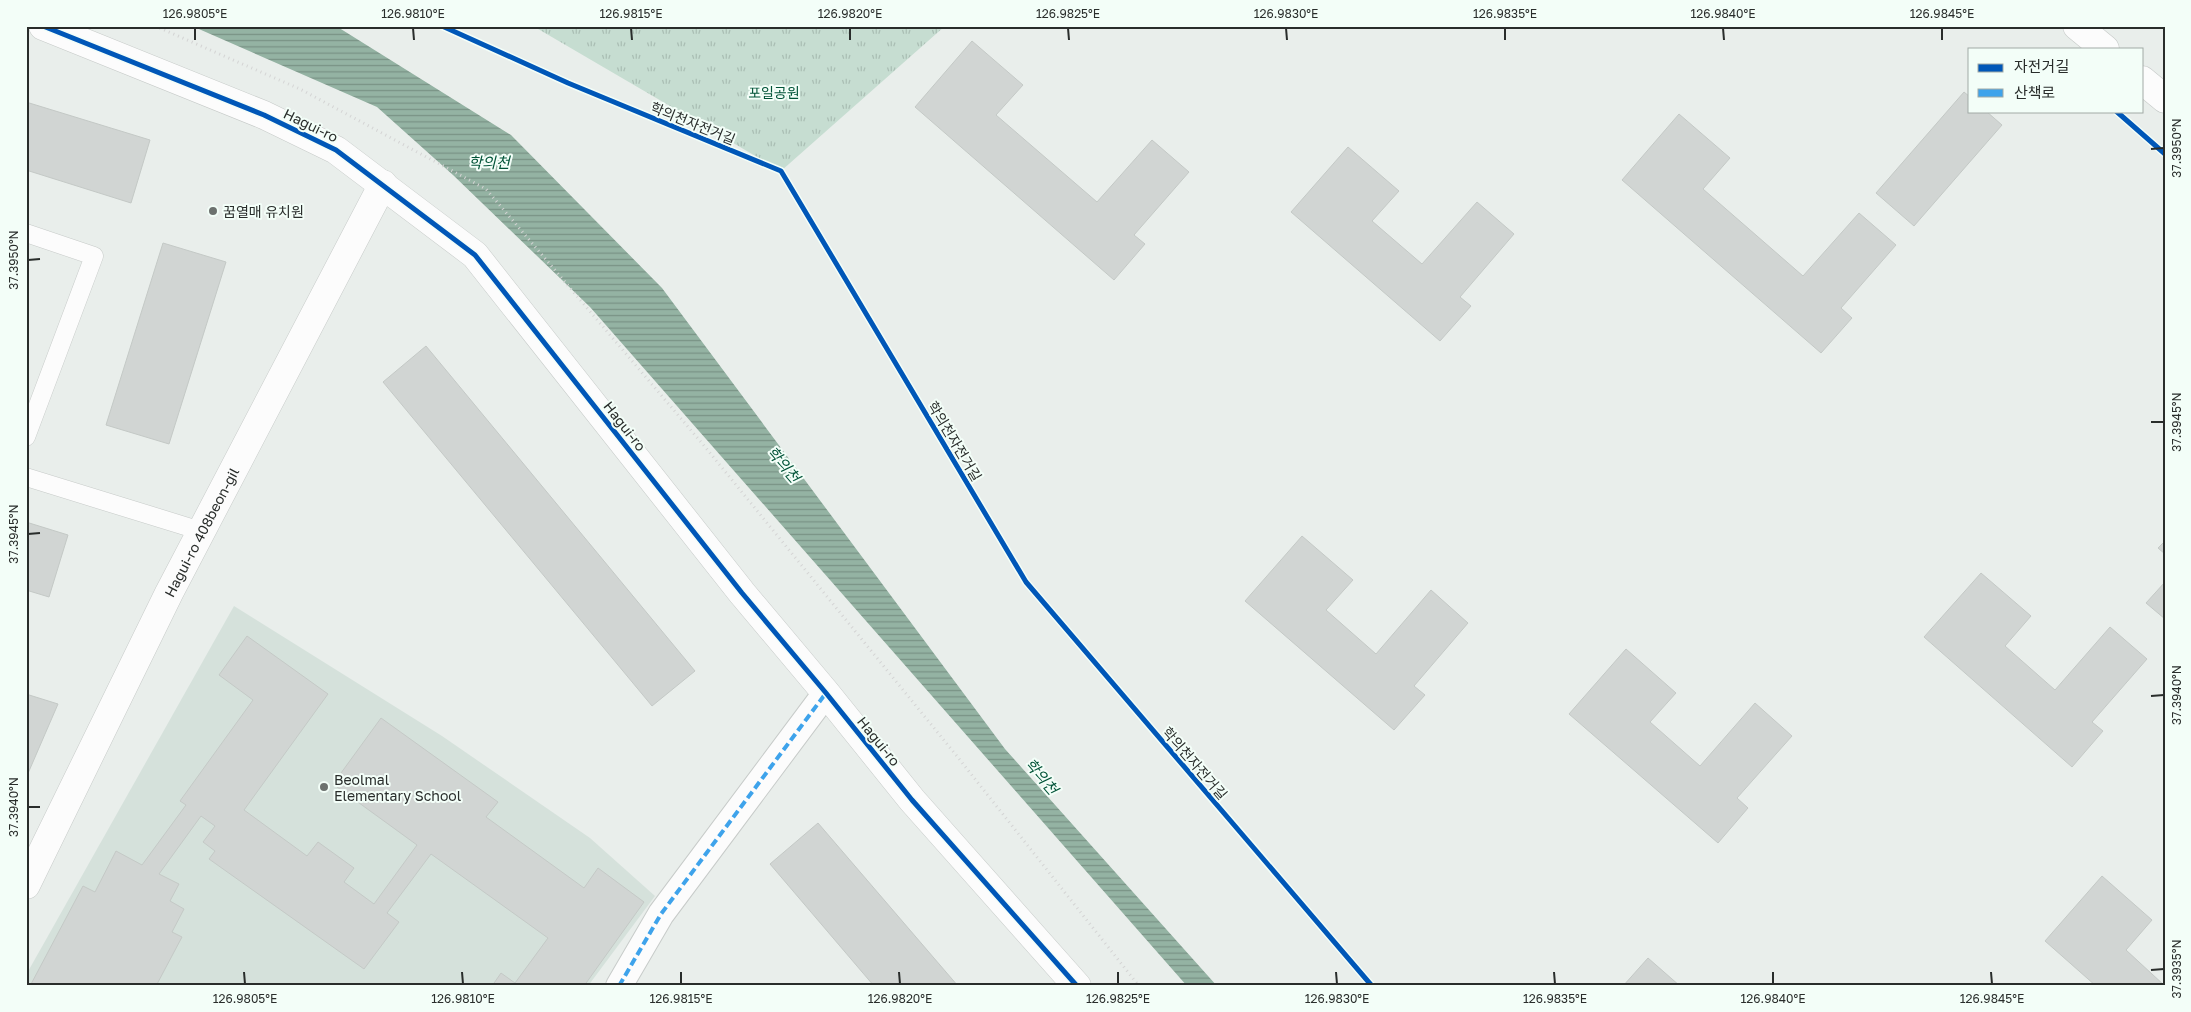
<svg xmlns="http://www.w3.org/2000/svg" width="2191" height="1012" font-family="'Golos Text','Noto Sans KR',sans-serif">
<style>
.built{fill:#d5e1db}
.grass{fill:url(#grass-tufts)}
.water{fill:url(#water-rules)}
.building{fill:#d1d5d3;stroke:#c4c9c6}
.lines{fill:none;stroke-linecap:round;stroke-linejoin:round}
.service-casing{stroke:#c7cbc9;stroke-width:19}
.pedestrian-casing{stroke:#c7cbc9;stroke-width:28}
.minor-casing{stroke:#c7cbc9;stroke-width:29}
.tertiary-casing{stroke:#c7cbc9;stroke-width:29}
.primary-casing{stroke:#c7cbc9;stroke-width:29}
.path{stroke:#d4d4d4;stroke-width:3;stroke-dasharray:1 4;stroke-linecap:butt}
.service{stroke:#fcfcfc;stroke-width:18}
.pedestrian{stroke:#fcfcfc;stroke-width:26}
.minor{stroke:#fcfcfc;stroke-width:28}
.tertiary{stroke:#fcfcfc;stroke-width:28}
.primary{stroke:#fcfcfc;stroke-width:28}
.quiet{stroke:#3ea3eb;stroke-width:4;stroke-dasharray:8 4;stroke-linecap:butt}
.cycleway-casing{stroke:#f3fef8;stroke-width:8}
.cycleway{stroke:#0057b8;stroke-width:5}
.ticks{fill:none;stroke:#292d2b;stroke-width:2}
.poi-dot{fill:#6c716e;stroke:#f3fef8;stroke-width:2}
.labels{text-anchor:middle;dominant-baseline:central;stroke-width:4;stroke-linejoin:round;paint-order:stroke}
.park-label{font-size:14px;fill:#005337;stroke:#f3fef8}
.street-label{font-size:14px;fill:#292d2b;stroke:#f3fef8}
.poi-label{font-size:14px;fill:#292d2b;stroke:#f3fef8;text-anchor:start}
.water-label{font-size:15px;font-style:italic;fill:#015337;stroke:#f3fef8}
.neatline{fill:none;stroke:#292d2b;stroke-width:2}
.ticks-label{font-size:12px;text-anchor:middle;fill:#292d2b}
</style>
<defs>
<pattern id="grass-tufts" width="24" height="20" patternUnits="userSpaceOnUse" patternTransform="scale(1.25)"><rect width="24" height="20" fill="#c6ddd1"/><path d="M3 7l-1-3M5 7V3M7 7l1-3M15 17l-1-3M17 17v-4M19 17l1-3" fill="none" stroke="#aabeb4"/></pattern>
<pattern id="water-rules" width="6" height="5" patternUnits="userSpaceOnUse" patternTransform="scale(1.25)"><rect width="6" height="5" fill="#94b3a3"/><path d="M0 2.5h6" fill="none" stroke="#799285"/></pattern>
</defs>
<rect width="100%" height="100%" fill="#e9eeeb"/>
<polygon class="built" points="234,606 442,736 590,838 655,896 588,986 26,986 26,975"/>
<polygon class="grass" points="533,26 945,26 781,171"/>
<polygon class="water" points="192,26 336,26 511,135 662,288 1005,749 1217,986 1187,986 590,307 453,175 377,107"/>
<g class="building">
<polygon points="972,41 1023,85 996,115 1097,202 1152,140 1189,172 1134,235 1145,244 1114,280 915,107"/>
<polygon points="1964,92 1970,97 1970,111 1986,111 2002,125 1914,226 1876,193"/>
<polygon points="26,102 150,140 131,203 26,170"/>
<polygon points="1679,114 1730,158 1703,189 1803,276 1859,213 1896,245 1841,308 1852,318 1821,353 1622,180"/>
<polygon points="1348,147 1399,191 1372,221 1422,264 1477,202 1514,234 1460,297 1471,306 1440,341 1291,212"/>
<polygon points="163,243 226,262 169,444 106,425"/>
<polygon points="426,346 695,671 652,706 383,382"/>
<polygon points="26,522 68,535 49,597 26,590"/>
<polygon points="1302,536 1353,580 1326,610 1376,654 1431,590 1468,623 1414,686 1425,695 1394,730 1245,601"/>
<polygon points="2165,541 2165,554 2158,548"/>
<polygon points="1981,573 2031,616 2005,646 2055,690 2110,627 2147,659 2092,722 2103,731 2072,767 1924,637"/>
<polygon points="2165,582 2165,619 2146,603"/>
<polygon points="247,636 328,694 244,810 307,856 318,842 354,868 344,882 374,904 417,845 333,784 381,718 498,802 486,817 584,888 598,868 644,902 584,986 492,986 501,973 515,983 548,938 431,854 387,913 399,922 364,969 209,859 215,851 203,842 215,826 201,816 159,874 179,884 170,901 184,909 172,932 182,937 156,986 30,986 83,886 95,892 116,851 142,865 186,805 180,801 253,700 219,675"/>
<polygon points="1626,649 1676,693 1650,722 1700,766 1755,703 1792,736 1737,798 1748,808 1718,843 1569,714"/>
<polygon points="26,694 58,704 26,778"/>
<polygon points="818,823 958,986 874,986 770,864"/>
<polygon points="2102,876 2152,920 2126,950 2165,986 2096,986 2045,941"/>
<polygon points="1648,958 1680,986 1623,986"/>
</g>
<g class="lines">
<defs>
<g id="service">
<polyline points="26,233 94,256 26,437"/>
<polyline points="26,477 201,531"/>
</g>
<polyline id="pedestrian" points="619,986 661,914 826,693"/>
<g id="minor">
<path id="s1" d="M26,885l143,-292 214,-409"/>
</g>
<polyline id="tertiary" points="43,26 264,115 336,150 475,255 742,593 826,693 912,800 1077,986"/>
<g id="primary">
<polyline points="2077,26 2105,49"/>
<polyline points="2142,80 2165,99"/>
</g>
</defs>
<use href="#service" class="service-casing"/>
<use href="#pedestrian" class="pedestrian-casing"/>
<use href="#minor" class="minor-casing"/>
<use href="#tertiary" class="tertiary-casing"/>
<use href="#primary" class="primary-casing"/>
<polyline class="path" points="155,26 300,89 486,189 706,448 956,755 1139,986"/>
<use href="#service" class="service"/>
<use href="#pedestrian" class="pedestrian"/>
<use href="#minor" class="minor"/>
<use href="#tertiary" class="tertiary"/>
<use href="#primary" class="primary"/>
<polyline class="quiet" points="619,986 661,914 826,693"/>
<defs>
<g id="cycleway">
<polyline points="43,26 264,115 336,150 475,255 742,593 826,693 912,800 1077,986"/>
<polyline points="442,26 568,83 781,171 1026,582 1372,986"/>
<polyline points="2116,111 2165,154"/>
</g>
</defs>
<use href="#cycleway" class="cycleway-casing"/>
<use href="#cycleway" class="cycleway"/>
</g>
<path class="ticks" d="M195,28v12M413,28l1,12M631,28l1,12M850,28v12M1068,28l1,12M1286,28l1,12M1505,28v12M1723,28l1,12M1942,28v12M2151,149l13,-1M28,260l12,-1M2151,422h13M28,534l12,-1M2151,696l13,-1M28,807h12M2151,970l13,-1M244,972l1,12M462,972l1,12M681,972v12M899,972l1,12M1118,972v12M1336,972l1,12M1554,972l1,12M1773,972v12M1991,972l1,12"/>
<g class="poi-dot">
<circle cx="213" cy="211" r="5"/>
<circle cx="324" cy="787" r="5"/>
</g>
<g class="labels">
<g class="park-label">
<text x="774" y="92">포일공원</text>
</g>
<g class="street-label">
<text transform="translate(693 123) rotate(22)">학의천자전거길</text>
<text transform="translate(311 125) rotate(26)">Hagui-ro</text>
<text transform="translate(625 426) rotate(52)">Hagui-ro</text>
<text transform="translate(955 441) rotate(59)">학의천자전거길</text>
<text stroke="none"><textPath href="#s1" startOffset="394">Hagui-ro 408beon-gil</textPath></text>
<text transform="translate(879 741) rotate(51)">Hagui-ro</text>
<text transform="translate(1195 763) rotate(49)">학의천자전거길</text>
</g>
<g class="poi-label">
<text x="223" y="211">꿈열매 유치원</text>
<text x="334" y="779">Beolmal<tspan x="334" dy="16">Elementary School</tspan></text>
</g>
<g class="water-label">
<text x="489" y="162">학의천</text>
<text transform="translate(784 464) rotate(50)">학의천</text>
<text transform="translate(1042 776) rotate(50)">학의천</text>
</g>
</g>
<rect width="2191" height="1012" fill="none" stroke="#f3fef8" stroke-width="55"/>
<rect x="1968" y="48" width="175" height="65" fill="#f3fef8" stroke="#a2aaa6"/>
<rect x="1978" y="64" width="25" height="8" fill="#0057b8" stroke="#a2aaa6"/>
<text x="2014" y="72" font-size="15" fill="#292d2b">자전거길</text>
<rect x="1978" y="89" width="25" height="8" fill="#3ea3eb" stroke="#a2aaa6"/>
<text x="2014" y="98" font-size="15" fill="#292d2b">산책로</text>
<rect x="28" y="28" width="2136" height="956" class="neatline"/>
<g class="ticks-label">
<text x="195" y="18">126.9805°E</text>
<text x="413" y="18">126.9810°E</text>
<text x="631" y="18">126.9815°E</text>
<text x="850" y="18">126.9820°E</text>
<text x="1068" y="18">126.9825°E</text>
<text x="1286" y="18">126.9830°E</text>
<text x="1505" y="18">126.9835°E</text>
<text x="1723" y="18">126.9840°E</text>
<text x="1942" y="18">126.9845°E</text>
<text transform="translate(2177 148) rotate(-90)" y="4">37.3950°N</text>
<text transform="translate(14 260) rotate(-90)" y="4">37.3950°N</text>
<text transform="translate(2177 422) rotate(-90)" y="4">37.3945°N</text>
<text transform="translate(14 534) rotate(-90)" y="4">37.3945°N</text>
<text transform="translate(2177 695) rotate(-90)" y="4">37.3940°N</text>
<text transform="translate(14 807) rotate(-90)" y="4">37.3940°N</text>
<text transform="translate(2177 969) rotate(-90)" y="4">37.3935°N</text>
<text x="245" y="1003">126.9805°E</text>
<text x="463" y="1003">126.9810°E</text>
<text x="681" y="1003">126.9815°E</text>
<text x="900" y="1003">126.9820°E</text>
<text x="1118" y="1003">126.9825°E</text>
<text x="1337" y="1003">126.9830°E</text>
<text x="1555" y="1003">126.9835°E</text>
<text x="1773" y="1003">126.9840°E</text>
<text x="1992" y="1003">126.9845°E</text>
</g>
</svg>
